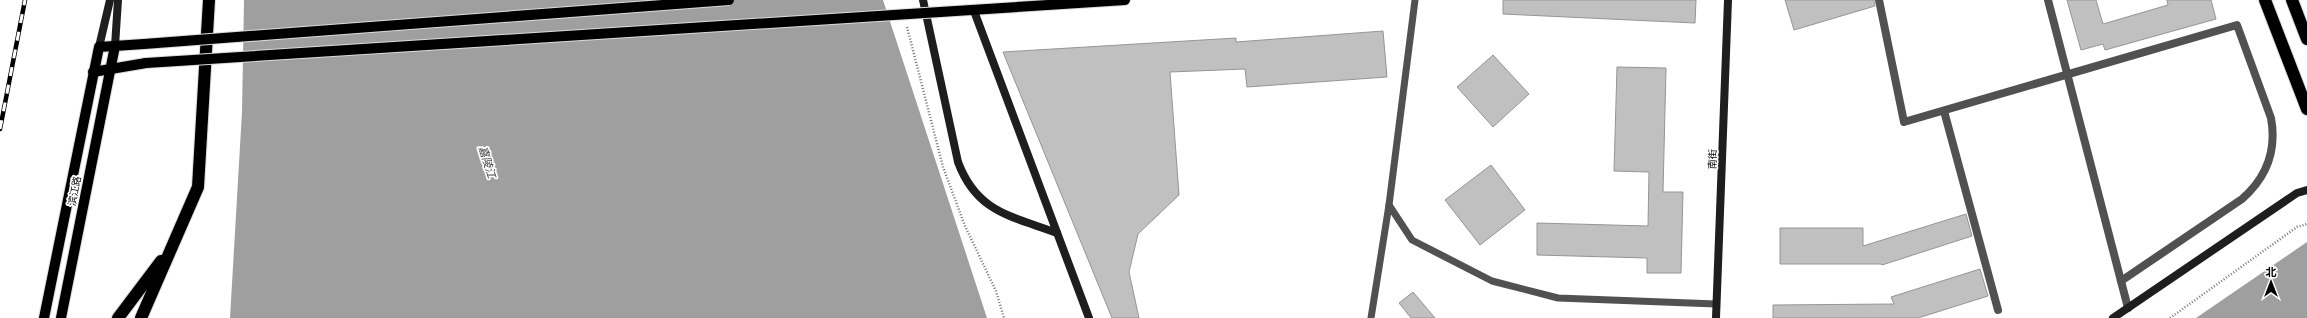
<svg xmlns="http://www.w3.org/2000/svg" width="2307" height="318" font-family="'Noto Sans','Noto Sans SC',sans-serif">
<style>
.water{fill:#9f9f9f}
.building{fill:#c0c0c0;stroke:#959595}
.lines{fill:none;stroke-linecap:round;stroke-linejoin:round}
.primary-casing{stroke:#dbdbdb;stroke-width:12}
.highway-casing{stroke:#dbdbdb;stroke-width:14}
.path{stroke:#737373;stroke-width:2.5;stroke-dasharray:1 2;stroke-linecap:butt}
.lane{stroke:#515151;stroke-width:7}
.street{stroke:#515151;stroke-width:8}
.secondary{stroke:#1e1e1e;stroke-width:8}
.primary{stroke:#000;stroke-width:10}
.highway{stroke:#000;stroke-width:12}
.rail-casing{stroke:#000;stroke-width:4.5}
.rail{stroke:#fff;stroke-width:3;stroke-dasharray:9;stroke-linecap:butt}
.primary-bridge-casing{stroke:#dbdbdb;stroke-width:12;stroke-linecap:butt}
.primary-bridge{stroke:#000;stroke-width:10}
.labels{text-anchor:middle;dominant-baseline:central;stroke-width:3.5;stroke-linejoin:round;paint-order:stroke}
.street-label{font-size:10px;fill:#000;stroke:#fff}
.water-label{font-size:11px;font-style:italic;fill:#404040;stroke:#fff}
</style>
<rect width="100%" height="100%" fill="#fff"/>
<g class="water">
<polygon points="244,0 883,0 987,318 230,318 242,112"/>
<polygon points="2307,242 2307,318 2196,318"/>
</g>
<g class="building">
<polygon points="1503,0 1696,0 1695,23 1503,14"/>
<polygon points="1785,0 1874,0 1875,6 1794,30"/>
<polygon points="2067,0 2096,0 2103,24 2168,5 2167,0 2211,0 2216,19 2105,50 2103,44 2081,50"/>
<polygon points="1383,31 1387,77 1247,87 1245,69 1170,72 1179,195 1138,234 1129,272 1139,318 1112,318 1003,52 1236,38 1236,42"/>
<polygon points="1493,55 1529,94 1493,127 1457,87"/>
<polygon points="1617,67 1666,68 1663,192 1683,192 1681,273 1647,273 1647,258 1537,255 1537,223 1648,226 1649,172 1614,171"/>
<polygon points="1491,165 1525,210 1480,245 1445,200"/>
<polygon points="1966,214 1972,236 1882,265 1881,264 1780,264 1780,228 1863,228 1863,246"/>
<polygon points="1980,269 1988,296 1918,318 1773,318 1773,305 1894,304 1891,297"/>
<polygon points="1413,292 1435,318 1411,318 1399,303"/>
</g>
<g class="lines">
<defs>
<g id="primary">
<polyline points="940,12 1125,0"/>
<polyline points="93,72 146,63"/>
<polyline points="44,318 99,47 144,44"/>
<polyline points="61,318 115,46"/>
</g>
<g id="highway">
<polyline points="2265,0 2307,109"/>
<polyline points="2292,0 2307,39"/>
<polyline points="118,318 161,261"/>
<polyline points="141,318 198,187 209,0"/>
</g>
</defs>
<use href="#primary" class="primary-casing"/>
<use href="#highway" class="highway-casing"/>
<g class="path">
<polyline points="907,27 943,167 965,226 996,291 1004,318"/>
<polyline points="2170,318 2297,227 2307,224"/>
</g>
<g class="lane">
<polyline points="1389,205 1412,240 1492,281 1558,298 1716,304"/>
<polyline points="1371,318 1389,205 1415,0"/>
</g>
<g class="street">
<path d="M1879,0l25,122 333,-97 34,93c6,33 -5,60 -29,81l-121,82"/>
<polyline points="2048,0 2128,308"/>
<polyline points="1944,111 1998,310"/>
</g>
<g class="secondary">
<path d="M923,0l35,162c19,51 54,54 99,71"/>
<polyline points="974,11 1089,318"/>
<polyline points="115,46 118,0"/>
<polyline points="99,47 110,0"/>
<polyline points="1716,318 1728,0"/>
<polyline points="2113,318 2297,193 2307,190"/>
</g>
<use href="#primary" class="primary"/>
<use href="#highway" class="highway"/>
<defs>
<polyline id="rail" points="0,129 25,0"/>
</defs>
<use href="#rail" class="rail-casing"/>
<use href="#rail" class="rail"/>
<defs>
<g id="primary-bridge">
<polyline points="144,44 729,0"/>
<polyline points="146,63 940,12"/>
</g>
</defs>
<use href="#primary-bridge" class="primary-bridge-casing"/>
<use href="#primary-bridge" class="primary-bridge"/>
</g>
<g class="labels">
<g class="street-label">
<text transform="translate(1712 159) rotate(-88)">南街</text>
<text transform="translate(74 191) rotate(-79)">滨江路</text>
</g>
<g class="water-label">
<text transform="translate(488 162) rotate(73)">嘉陵江</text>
</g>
</g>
<g transform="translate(2271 282)" stroke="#ffffff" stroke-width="3" paint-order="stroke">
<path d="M0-3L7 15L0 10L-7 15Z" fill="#000000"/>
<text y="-6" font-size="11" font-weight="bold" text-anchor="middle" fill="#000000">北</text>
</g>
</svg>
